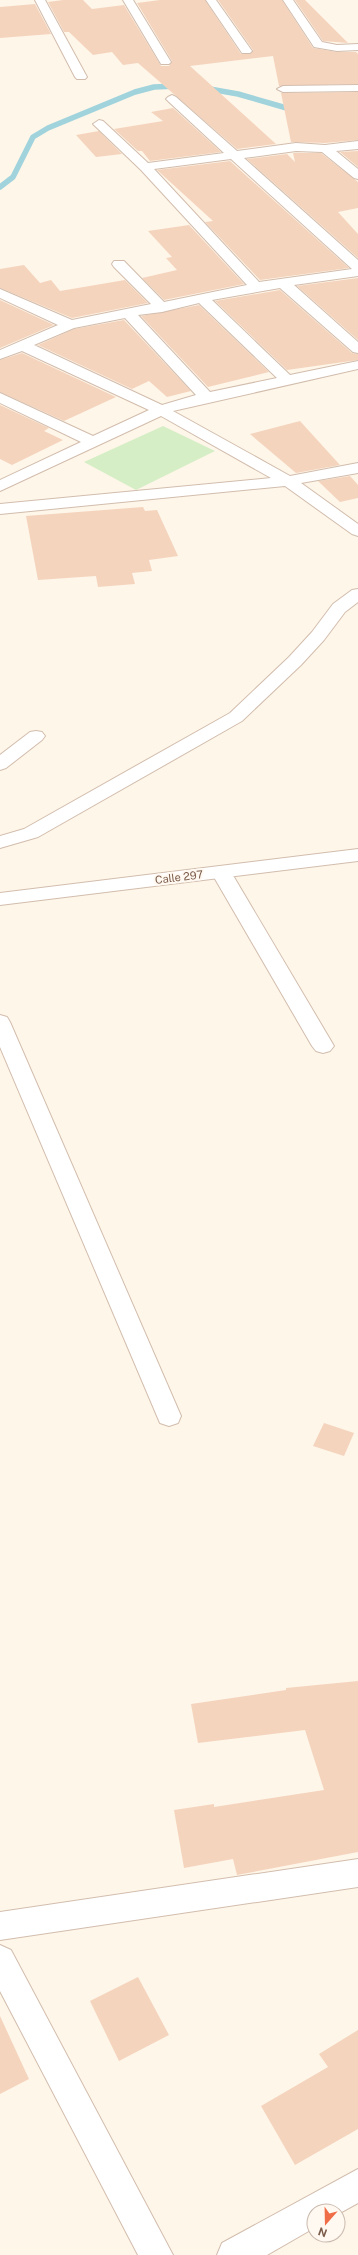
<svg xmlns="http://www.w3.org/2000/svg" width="358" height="2255" font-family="'Public Sans',sans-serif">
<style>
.green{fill:#d6eec5}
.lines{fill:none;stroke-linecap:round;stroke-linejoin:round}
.stream{stroke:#a0d3dc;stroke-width:5.5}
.building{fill:#f5d4be}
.minor-casing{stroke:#d2bdad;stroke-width:2}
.tertiary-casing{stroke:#d2bdad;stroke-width:2}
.minor{fill:#fff;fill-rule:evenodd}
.tertiary{fill:#fff;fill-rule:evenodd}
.labels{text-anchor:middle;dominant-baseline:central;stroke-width:4;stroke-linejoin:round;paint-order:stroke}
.street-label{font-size:11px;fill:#7b5b4a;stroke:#fff9f1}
</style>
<rect width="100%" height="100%" fill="#fef6e9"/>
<polygon class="green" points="163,426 215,451 136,490 84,462"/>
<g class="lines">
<g class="stream">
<polyline points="204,88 238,94 297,111"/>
<polyline points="0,187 13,177 33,137 48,128 135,92 154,87 178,86"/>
</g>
</g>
<g class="building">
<polygon points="63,0 83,0 92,9 124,5 161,66 169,66 172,61 137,3 160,0 205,0 241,54 250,54 253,50 218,0 282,0 313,48 337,52 356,52 358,54 358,84 279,86 273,56 190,66 276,144 237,149 138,63 123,65 112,52 93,55 69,32 64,32 48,2"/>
<polygon points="295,0 305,0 348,43 323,41"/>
<polygon points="35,4 51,34 0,38 0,7"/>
<polygon points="358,92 358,140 325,143 291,142 281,93"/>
<polygon points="173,108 221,152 150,161 142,151 138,151 114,129 163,121 151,112"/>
<polygon points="99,131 122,154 96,157 76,135"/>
<polygon points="358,151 358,167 340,152"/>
<polygon points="293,153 321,153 358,182 358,208 338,212 358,234 358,258 247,159 287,154 295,162"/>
<polygon points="230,161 349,268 260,280 205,222 213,221 157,170"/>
<polygon points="189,225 244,284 164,300 142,278 177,270 166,258 172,257 148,231"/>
<polygon points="24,265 40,283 51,280 60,291 125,280 148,303 72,318 0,288 0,269"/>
<polygon points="358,278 358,340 297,286"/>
<polygon points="280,290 352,353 358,354 358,360 287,370 215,301"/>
<polygon points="0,300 54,325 0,348"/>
<polygon points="199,305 269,372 208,387 141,316"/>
<polygon points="124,320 191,391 167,397 149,381 132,389 38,345 74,329"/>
<polygon points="22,353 116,397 64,421 0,392 0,360"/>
<polygon points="0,405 49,428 44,431 63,440 12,465 0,459"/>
<polygon points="300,421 340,465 296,473 250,434"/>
<polygon points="350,476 358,485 358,498 340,502 318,481"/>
<polygon points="143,507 145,511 157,510 178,556 149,560 152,571 132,573 135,584 98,587 96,576 38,580 26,516"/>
<polygon points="324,1423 354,1433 344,1456 313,1446"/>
<polygon points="358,1681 358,1852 237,1875 233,1859 184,1868 174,1810 214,1804 214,1807 324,1790 305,1730 198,1743 191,1704 286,1690 286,1688"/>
<polygon points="138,1977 169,2035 119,2061 90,2001"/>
<polygon points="0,2016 29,2079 0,2094"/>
<polygon points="358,2030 358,2129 295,2165 261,2106 328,2067 319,2054"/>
</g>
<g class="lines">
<defs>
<g id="minor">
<polygon points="35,0 45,0 87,77 85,79 77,79 75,77"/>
<polygon points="123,0 133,0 171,62 169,64 161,64"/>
<polygon points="206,0 216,0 252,51 250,53 242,53"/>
<polygon points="283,0 293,0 322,42 337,45 358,44 358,50 337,51 314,47"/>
<polygon points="358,85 358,91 283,92 277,89 283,86"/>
<path d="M172,95l4,2 61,54 59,-8 29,2 33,-4v8l-22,2 22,18v10l-4,-1 -32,-26 -26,-1 -52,7 114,102v16l-64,9 64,57v11l-5,-1 -73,-64 -68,12 78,75 68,-14v8l-185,42 117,65 68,-13v10l-57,10 57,41v12l-6,-2 -67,-48 -285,28v-10l271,-26 -110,-62 -161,75v-11l81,-38 -81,-39v-10l93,43 56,-26 -127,-59 -22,8v-9l58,-25 -58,-27v-9l72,31 79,-16 -37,-37 -2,-3 2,-3h10l40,41 83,-17 -106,-115 -48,-46 6,-4 4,1 45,42 76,-10 -56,-52 -2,-2 2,-2zM231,159l121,110 -93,13 -105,-113zM199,303l78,75 -67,14 -72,-77 24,-3zM125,318l71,77 -34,10 -128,-60 40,-17z"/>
<polygon points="358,589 358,602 345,612 324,640 301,665 242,721 38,837 0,848 0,836 24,829 230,713 289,657 312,632 333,604 352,590"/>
<polygon points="36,731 42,732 45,736 42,740 6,768 0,770 0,755 30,732"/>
<polygon points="221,866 228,868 231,872 334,1046 330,1051 323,1053 316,1051 312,1046 211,872 214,868"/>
<polygon points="0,1015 7,1017 10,1022 181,1416 178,1423 169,1426 160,1423 157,1416 0,1047"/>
<polygon points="358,1859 358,1887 0,1940 0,1912"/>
<polygon points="0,1945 11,1950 173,2255 138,2255 0,1991"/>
<polygon points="358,2169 358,2203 338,2214 338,2211 314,2211 314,2228 267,2255 217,2255 222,2243"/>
</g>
<polygon id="tertiary" points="358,849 358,861 0,905 0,893"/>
</defs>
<use href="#minor" class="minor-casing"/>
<use href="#tertiary" class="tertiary-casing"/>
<use href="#minor" class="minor"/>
<use href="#tertiary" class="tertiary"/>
</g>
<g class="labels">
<g class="street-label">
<text transform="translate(179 877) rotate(-7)">Calle 297</text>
</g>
</g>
<g transform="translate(326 2223) rotate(200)"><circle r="19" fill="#fff9f1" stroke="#cabaae"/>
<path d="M0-3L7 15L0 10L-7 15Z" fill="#ef6d47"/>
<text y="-6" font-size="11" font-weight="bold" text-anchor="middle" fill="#7b5b4a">N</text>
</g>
</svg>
